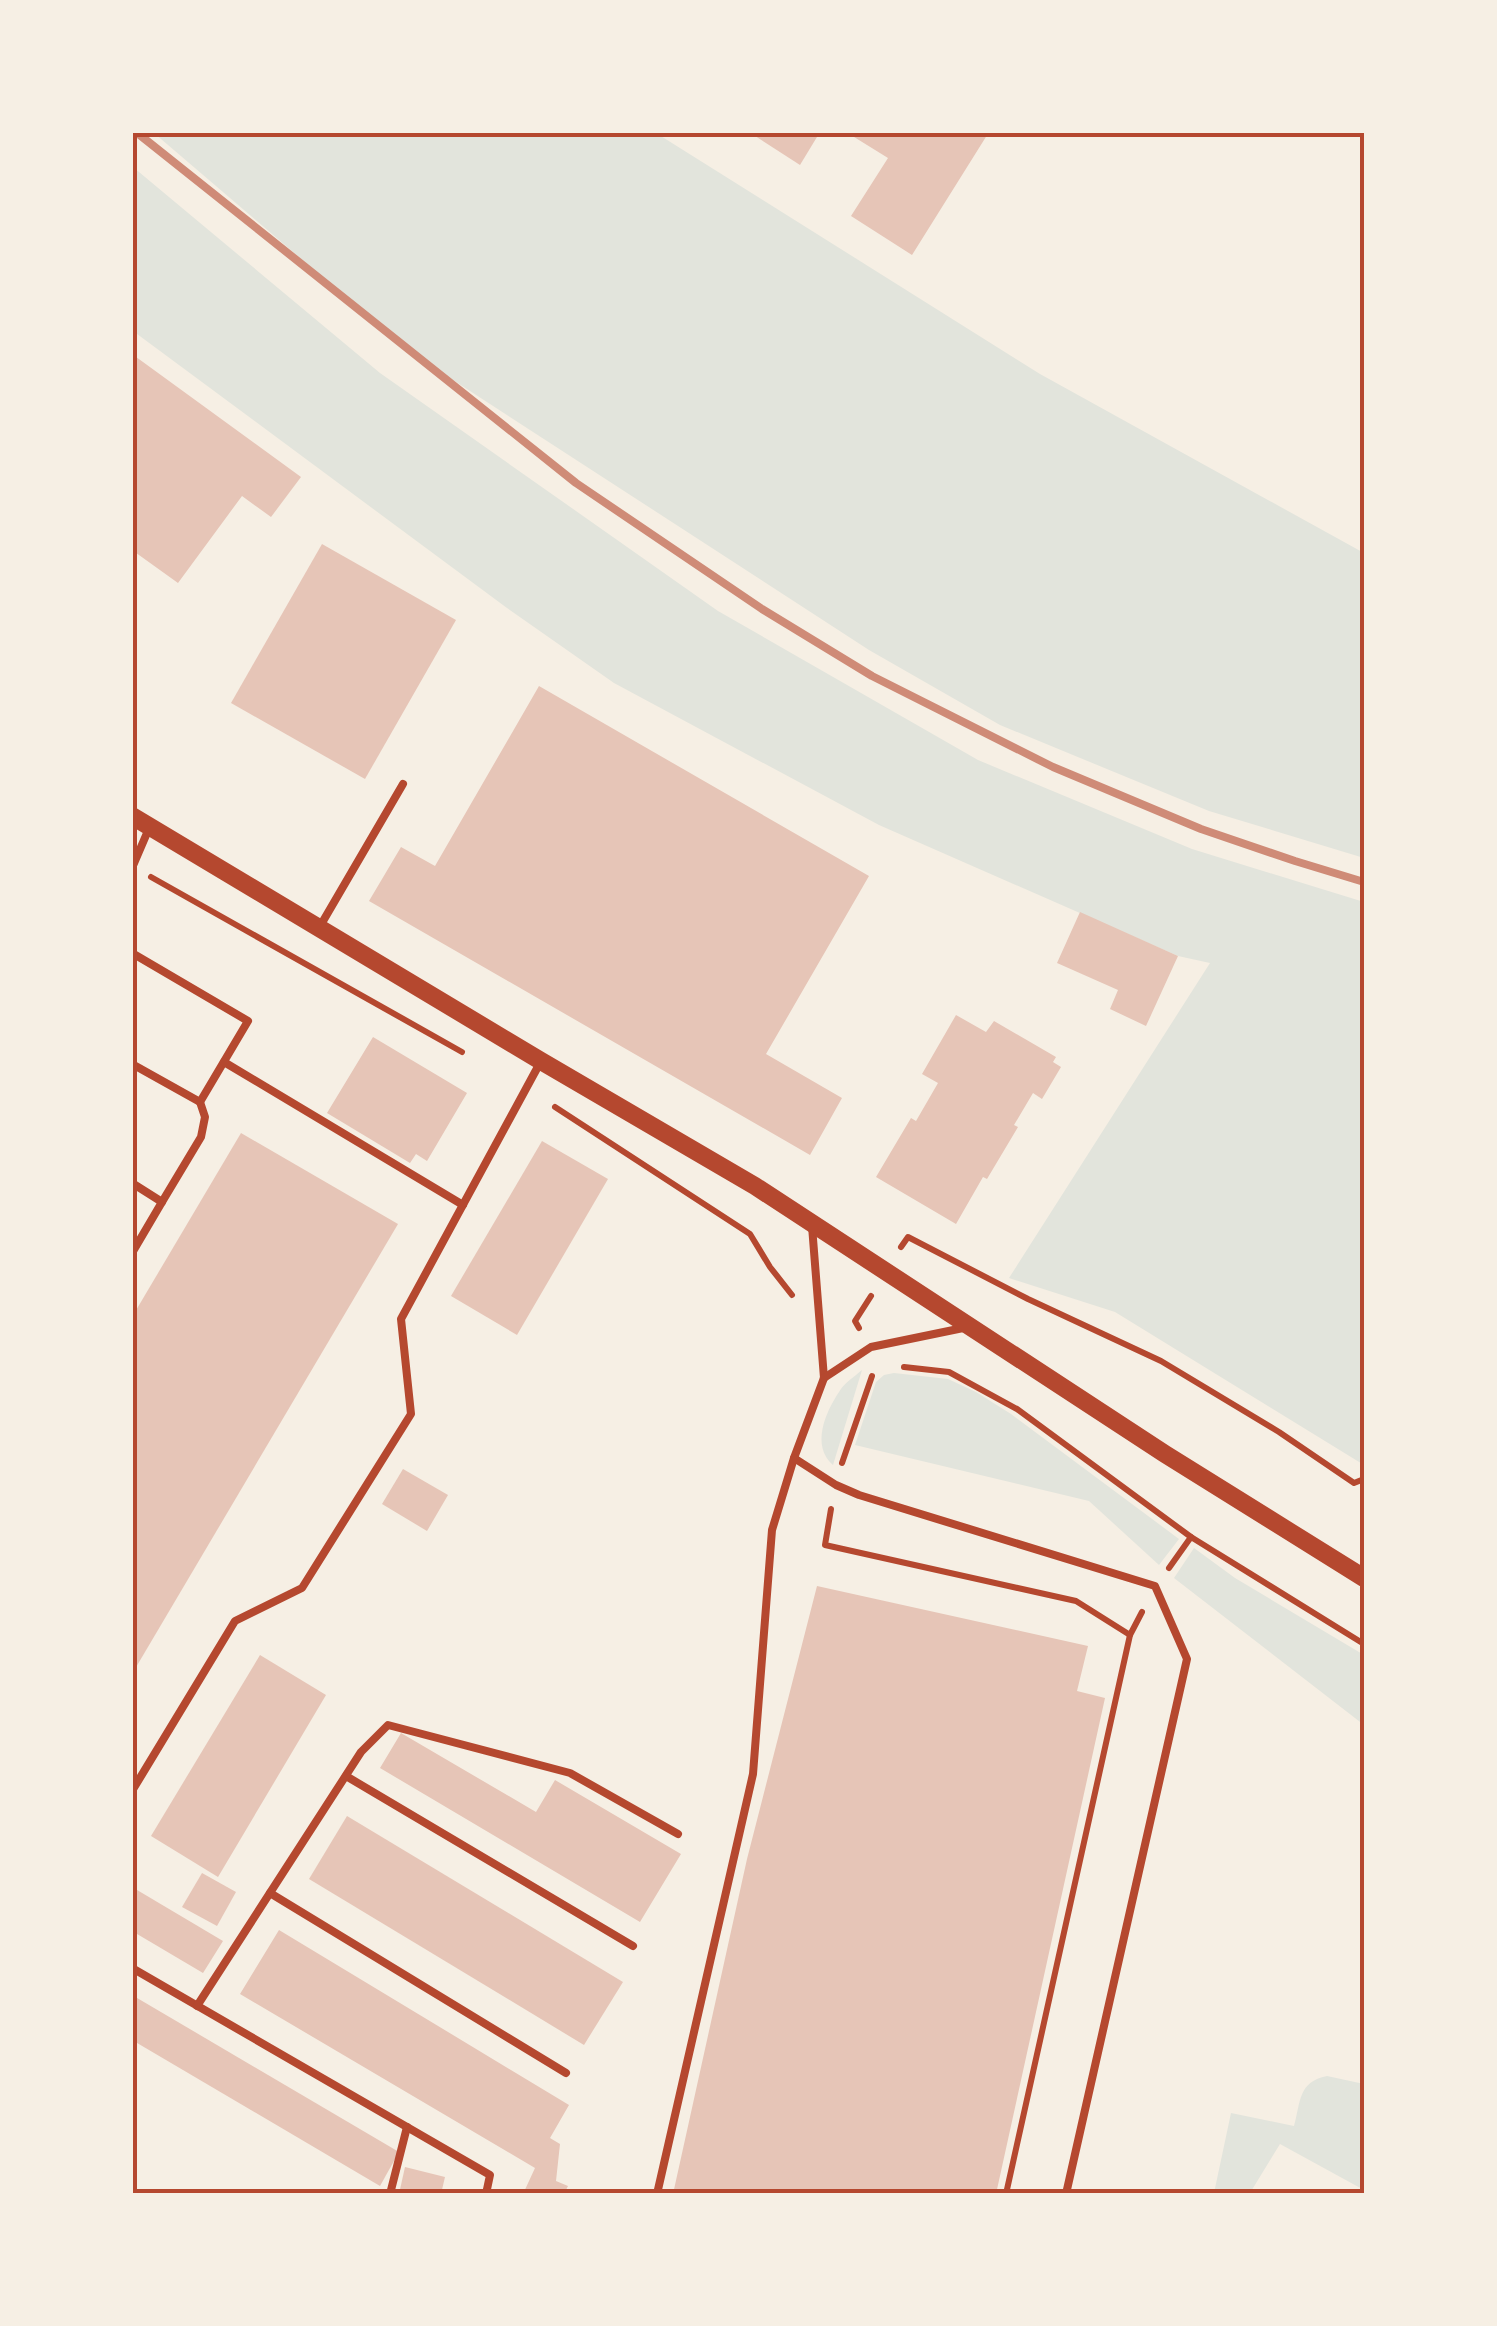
<svg xmlns="http://www.w3.org/2000/svg" width="1497" height="2326" font-family="Raleway,sans-serif">
<style>
.green{fill:#e2e4dc}
.building{fill:#e6c5b7}
.lines{fill:none;stroke-linecap:round;stroke-linejoin:round}
.path{stroke:#b5482f;stroke-width:6}
.service{stroke:#b5482f;stroke-width:8}
.tertiary{stroke:#b5482f;stroke-width:18}
.rail{stroke:#cf8b77;stroke-width:8}
.neatline{fill:none;stroke:#b5482f;stroke-width:4}
</style>
<rect width="100%" height="100%" fill="#f6efe4"/>
<g class="green">
<polygon points="154,133 656,133 1040,374 1364,553 1364,858 1209,811 1000,725 869,650 410,352"/>
<polygon points="133,167 380,373 718,611 978,760 1192,849 1364,902 1364,1465 1115,1312 1009,1278 1210,963 1178,956 879,825 614,683 507,608 133,331"/>
<path d="M862,1370l-29,95c-22,-19 -8,-52 6,-73 5,-9 15,-15 23,-22z"/>
<polygon points="894,1373 948,1379 976,1392 1011,1414 1179,1539 1159,1565 1089,1501 855,1445 876,1382 884,1375"/>
<polygon points="1194,1548 1235,1578 1364,1655 1364,1725 1174,1578"/>
<path d="M1327,2076l37,8v106l-84,-46 -30,49h-36l17,-80 63,13c7,-25 4,-44 33,-50z"/>
</g>
<g class="building">
<polygon points="749,132 820,132 800,165"/>
<polygon points="846,132 989,132 912,255 851,216 888,158"/>
<polygon points="132,354 301,477 271,517 242,496 178,583 132,550"/>
<polygon points="322,544 456,620 365,779 231,703"/>
<polygon points="539,686 869,876 766,1054 842,1098 810,1155 369,901 401,847 435,866"/>
<polygon points="1080,912 1178,956 1146,1026 1110,1009 1118,990 1057,963"/>
<polygon points="956,1015 986,1032 994,1021 1056,1057 1053,1062 1061,1067 1042,1099 1033,1093 1014,1125 1018,1127 987,1179 983,1177 956,1224 876,1177 911,1118 916,1121 938,1083 922,1074"/>
<polygon points="373,1037 467,1093 427,1161 416,1154 410,1163 327,1113"/>
<polygon points="241,1133 398,1224 132,1674 132,1317"/>
<polygon points="542,1141 608,1179 517,1335 451,1296"/>
<polygon points="403,1469 448,1495 427,1531 382,1504"/>
<polygon points="817,1586 1088,1646 1077,1691 1105,1698 996,2194 673,2194 747,1859"/>
<polygon points="260,1655 326,1695 218,1877 151,1836"/>
<polygon points="401,1733 536,1812 555,1780 681,1854 640,1922 380,1768"/>
<polygon points="347,1816 623,1982 584,2045 309,1879"/>
<polygon points="202,1873 236,1892 217,1926 182,1907"/>
<polygon points="132,1887 223,1941 203,1973 132,1931"/>
<polygon points="279,1930 569,2105 550,2138 560,2144 556,2181 568,2186 564,2194 523,2194 535,2168 240,1994"/>
<polygon points="132,1995 399,2152 380,2186 132,2040"/>
<polygon points="405,2167 445,2177 441,2194 399,2194"/>
</g>
<g class="lines">
<g class="path">
<polyline points="151,877 462,1052"/>
<polyline points="555,1107 750,1234 770,1267 792,1295"/>
<polyline points="901,1247 908,1237 1028,1299 1161,1361 1279,1432 1354,1483 1364,1479"/>
<polyline points="859,1328 855,1321 871,1296"/>
<polyline points="904,1367 949,1372 1017,1409 1191,1537"/>
<polyline points="842,1463 872,1376"/>
<polyline points="831,1509 825,1545 1076,1601 1130,1635 1142,1612"/>
<polyline points="1169,1568 1191,1537 1364,1644"/>
<polyline points="1006,2194 1130,1635"/>
</g>
<g class="service">
<polyline points="132,868 150,826"/>
<polyline points="319,928 403,784"/>
<polyline points="132,953 248,1021 200,1102 132,1064"/>
<polyline points="224,1062 463,1205"/>
<polyline points="132,1183 162,1202 201,1137 205,1117 200,1102"/>
<polyline points="812,1226 824,1378 794,1458 836,1485 859,1495 1155,1586 1187,1659 1066,2194"/>
<polyline points="132,1253 162,1202"/>
<polyline points="824,1378 871,1347 968,1327"/>
<polyline points="346,1776 633,1946"/>
<polyline points="132,1791 235,1621 302,1588 411,1414 401,1319 541,1061"/>
<polyline points="270,1893 566,2073"/>
<polyline points="132,1968 490,2175 486,2194"/>
<polyline points="197,2006 361,1752 388,1725 570,1773 678,1834"/>
<polyline points="390,2194 407,2127"/>
<polyline points="657,2194 753,1774 772,1530 794,1458"/>
</g>
<polyline class="tertiary" points="132,816 541,1061 755,1186 1165,1454 1364,1578"/>
<polyline class="rail" points="136,132 576,483 762,609 872,676 1053,767 1201,829 1295,861 1364,882"/>
</g>
<rect width="1497" height="2326" fill="none" stroke="#f6efe4" stroke-width="270"/>
<rect x="135" y="135" width="1227" height="2056" class="neatline"/>
</svg>
